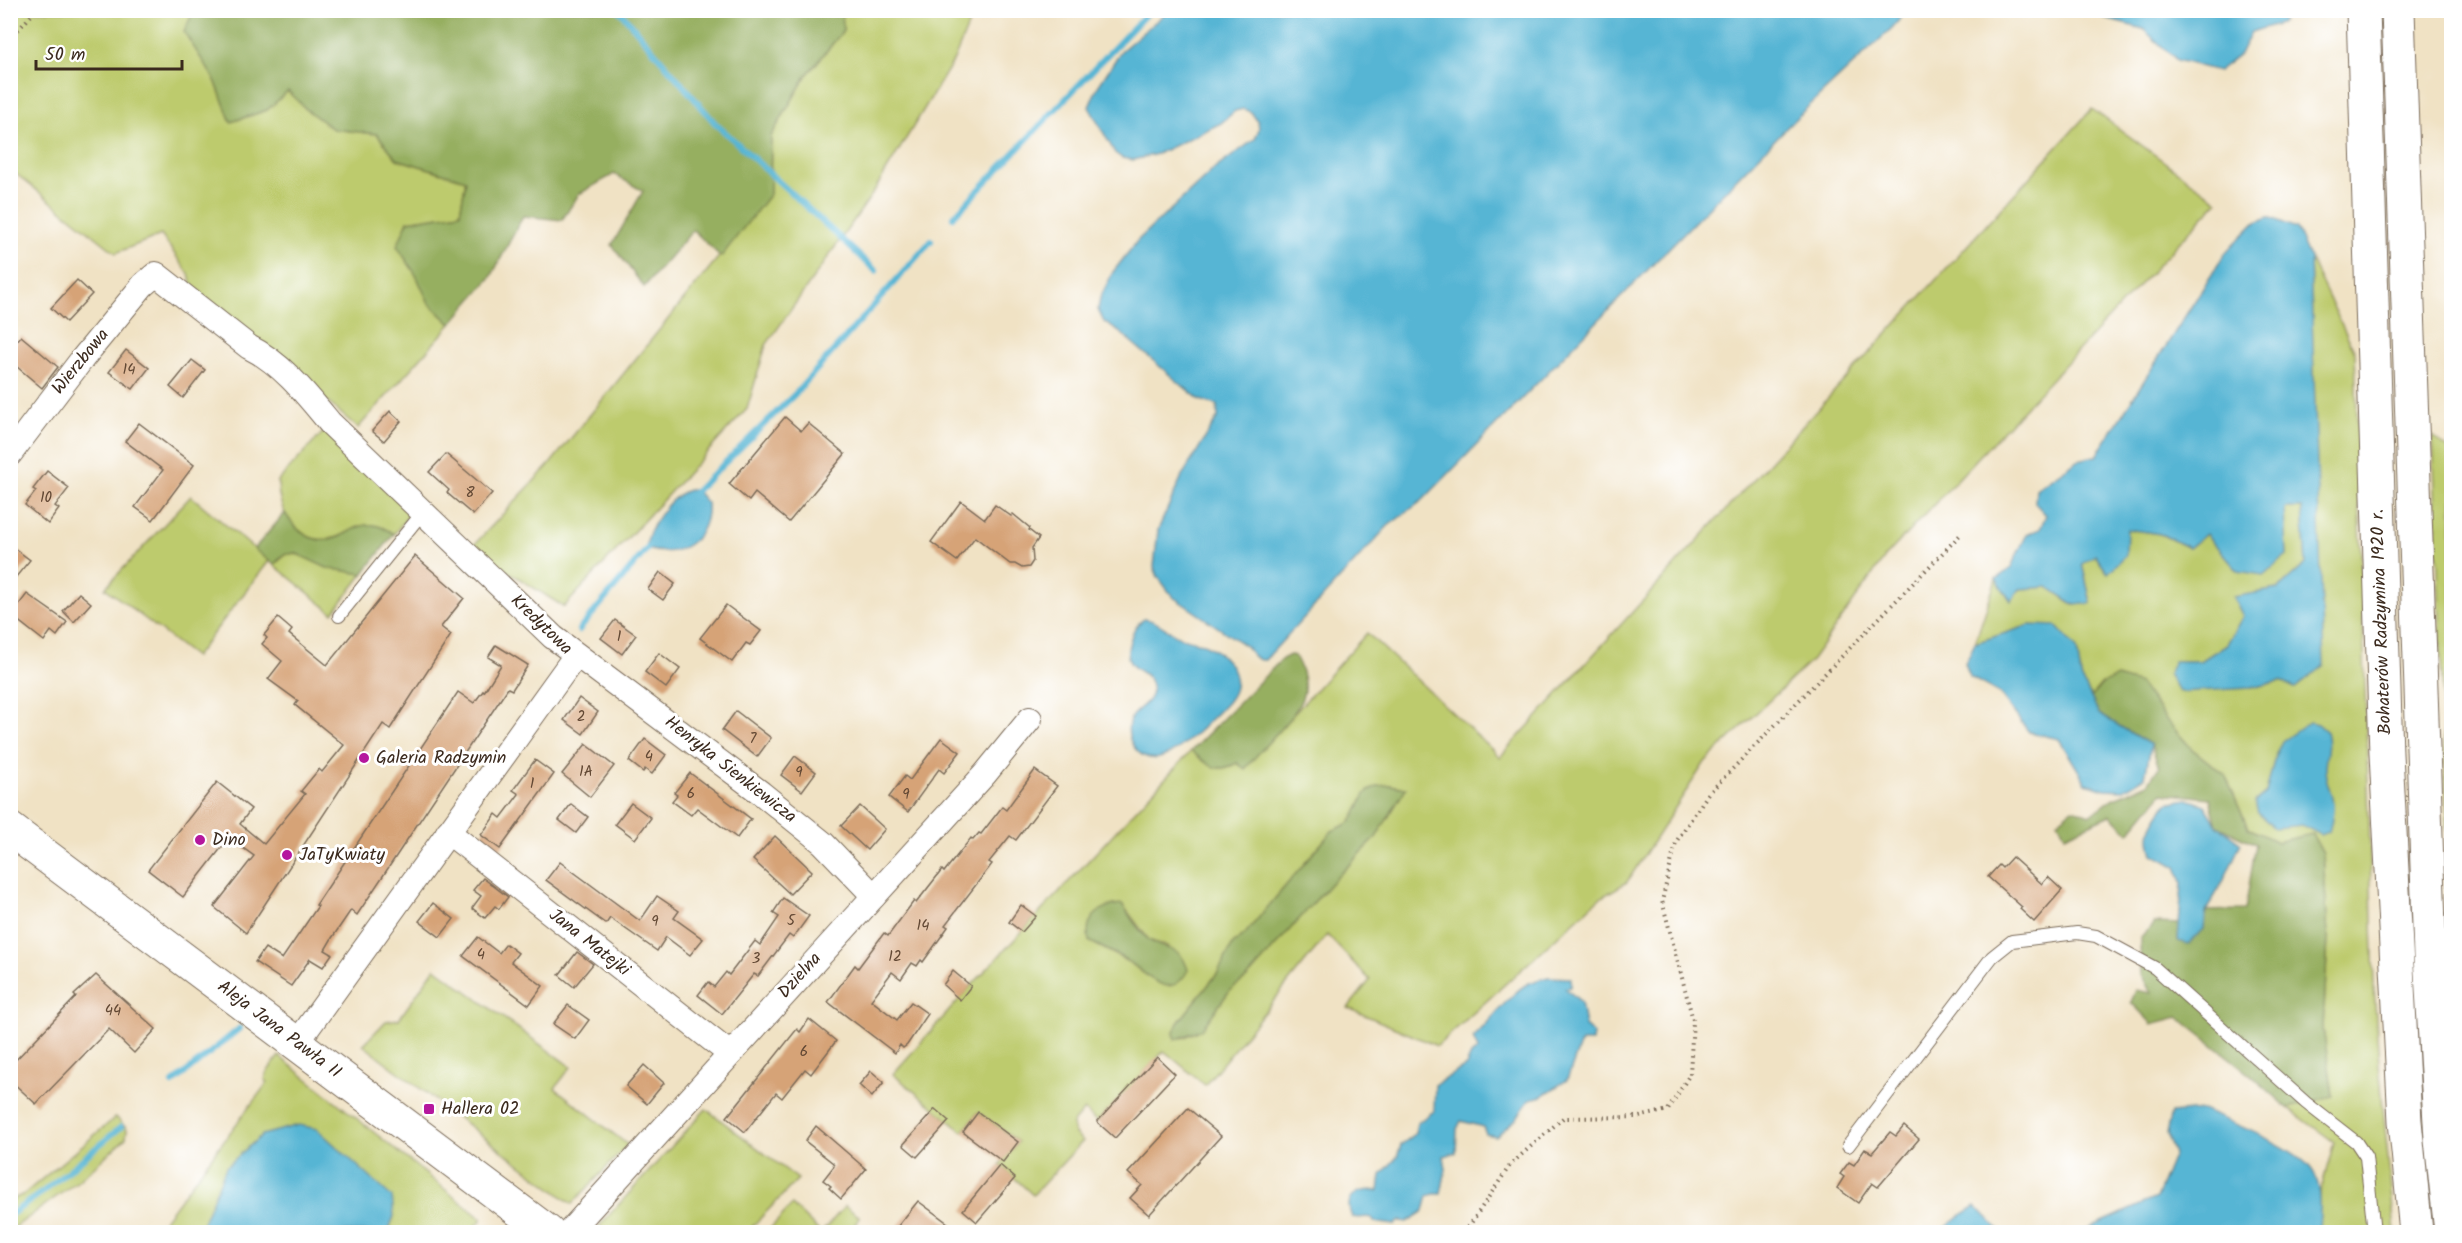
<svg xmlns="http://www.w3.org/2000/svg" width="2462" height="1243" font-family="Kalam,sans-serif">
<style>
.green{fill:#bdcb6d;stroke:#7c7a46;stroke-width:1.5;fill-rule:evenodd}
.forest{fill:#96af60;stroke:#686c3f;stroke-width:1.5}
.water{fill:#56b5d4;stroke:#487079;stroke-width:1.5}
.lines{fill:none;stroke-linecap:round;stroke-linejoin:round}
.stream{stroke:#56b5d4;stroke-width:6}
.building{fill:#d6a377}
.lane-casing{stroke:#7a6a58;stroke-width:14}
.street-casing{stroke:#7a6a58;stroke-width:26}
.secondary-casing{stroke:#7a6a58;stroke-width:35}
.path{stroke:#7a6a58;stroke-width:4;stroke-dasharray:1.5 4.5;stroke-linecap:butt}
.lane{stroke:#fff;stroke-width:12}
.street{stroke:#fff;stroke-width:24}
.secondary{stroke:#fff;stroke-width:33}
.poi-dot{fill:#b5179e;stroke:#fff;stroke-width:2}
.labels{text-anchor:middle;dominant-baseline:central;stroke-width:6;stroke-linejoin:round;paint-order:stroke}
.number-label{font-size:15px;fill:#624834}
.street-label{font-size:18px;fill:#3b2a1e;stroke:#fff}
.poi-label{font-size:18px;fill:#3b2a1e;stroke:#fff;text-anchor:start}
</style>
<rect width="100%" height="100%" fill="#fff"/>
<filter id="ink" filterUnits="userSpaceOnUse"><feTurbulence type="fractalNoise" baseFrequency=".0167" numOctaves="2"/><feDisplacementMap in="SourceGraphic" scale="12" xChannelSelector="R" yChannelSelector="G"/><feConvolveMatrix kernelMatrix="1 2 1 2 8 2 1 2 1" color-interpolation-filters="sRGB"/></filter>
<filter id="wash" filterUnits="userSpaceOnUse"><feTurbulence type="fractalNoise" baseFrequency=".008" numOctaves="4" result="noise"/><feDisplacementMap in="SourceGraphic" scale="24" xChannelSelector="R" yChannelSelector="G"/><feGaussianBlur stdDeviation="1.35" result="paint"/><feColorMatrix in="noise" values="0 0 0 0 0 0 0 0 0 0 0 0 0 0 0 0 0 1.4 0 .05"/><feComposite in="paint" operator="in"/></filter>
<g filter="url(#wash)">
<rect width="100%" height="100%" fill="#f0e2c4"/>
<g class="green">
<polygon points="10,11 194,11 185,32 215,80 231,122 267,110 287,91 307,110 333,129 377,134 397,159 466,180 460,213 408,221 416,275 429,303 451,324 358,428 192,286 189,274 161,235 116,253 11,170"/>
<polygon points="842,11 974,11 954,60 871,196 766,345 747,409 564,607 471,548 550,464 770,194 771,136 806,76 843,31"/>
<path d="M2092,109l126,92 -333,356 -73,103 -107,102 -78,120 -27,16 -163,148 -89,-38 22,-28 -43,-45 -122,150 -41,-34 -67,71 -13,-12 -12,14 2,9 9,8 -50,54 -33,-30 18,-23 -40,-30 -15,20 -70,-58 78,-88 220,-235c18,13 23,24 46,12l8,5 122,-135 133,124zM1390,785l15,3 -30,51 -44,44 -84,95 -17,12 -28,39 -19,9 -5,-15 39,-49 16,-30 12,-10 87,-103 16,-7 30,-38zM1122,904l27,36 19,7 -25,26 -14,-11 -40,-21z"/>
<polygon points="2310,259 2355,352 2374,988 2379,1065 2395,1232 2319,1232 2320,1193 2334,1142 2288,1108 2333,1095 2323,1028 2328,937 2323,854 2312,834 2277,842 2248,828 2225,775 2192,749 2168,722 2102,684 2091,697 2081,677 2077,649 2030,625 1975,643 1996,579 2011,600 2020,589 2048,587 2074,605 2091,602 2082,564 2095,555 2107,572 2126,529 2160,534 2189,548 2206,534 2238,571 2287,556 2284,508 2302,508 2306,564 2278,589 2233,597 2243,616 2227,644 2201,661 2174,661 2251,688 2280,681 2323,665"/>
<path d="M326,429l87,81 -19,24c-8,-4 -16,-10 -25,-9 -14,0 -23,11 -35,13 -36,8 -57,-26 -56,-57z"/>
<polygon points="2433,436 2452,452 2451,938 2449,874"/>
<polygon points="191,496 269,561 195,657 105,588"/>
<polygon points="288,553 304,556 328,568 363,574 333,613 274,565"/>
<polygon points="435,968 571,1067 555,1088 628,1145 572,1204 363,1045 386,1021 399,1019"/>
<polygon points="279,1056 482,1219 472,1232 388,1232 394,1216 220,1184 199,1232 155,1232 268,1082 265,1080 267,1072"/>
<polygon points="706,1109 798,1179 747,1232 609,1232 599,1226"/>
<polygon points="116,1117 127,1129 126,1138 78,1181 11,1230 11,1200 24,1194"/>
<polygon points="792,1205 820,1232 767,1232"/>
<polygon points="845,1206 860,1217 850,1232 822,1232"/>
</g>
<g class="forest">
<polygon points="194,10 842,10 843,31 806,76 771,136 770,194 721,257 693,230 644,287 612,245 643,191 614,174 579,194 562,220 523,216 491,277 451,324 429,303 416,275 397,246 408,221 460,213 466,180 397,159 377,134 333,129 307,110 288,91 267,110 231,122 215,80 184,32"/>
<path d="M285,513c12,19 29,34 54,24 11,-5 21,-14 34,-12 8,1 15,5 21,9l-31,40 -36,-6 -32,-15 -12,2 -9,10 -20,-16z"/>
<path d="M1290,655l5,1c20,36 5,51 -19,78 -10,11 -21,23 -31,35l-8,-6c-23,12 -28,1 -46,-12l91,-92z"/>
<polygon points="2116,677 2140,684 2168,722 2192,749 2225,775 2248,828 2277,842 2312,834 2323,854 2328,937 2323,1028 2333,1096 2288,1108 2251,1075 2178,1017 2152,1024 2131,1002 2136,990 2151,993 2141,974 2140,939 2154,923 2180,924 2178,941 2204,929 2206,911 2245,910 2256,844 2217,826 2210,798 2162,793 2129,833 2111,815 2065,835 2058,821 2073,809 2090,815 2112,799 2148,784 2159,767 2151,745 2099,714 2091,697 2102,684"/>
<path d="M1390,785l16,3 -31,51 -44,44 -84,95 -17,12 -28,39 -27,11 -1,-8 4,-9 39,-49 16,-30 12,-10 87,-103c5,-3 14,-5 18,-9 16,-18 6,-36 40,-37z"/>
<path d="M1122,904c7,11 16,26 26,35 17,15 31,2 40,31 -17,32 -37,8 -57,-7 -13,-9 -29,-15 -42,-22 -5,-23 12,-36 33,-37z"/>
</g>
<g class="water">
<path d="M1168,11v-1l739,1 -15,17 -97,91 -372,381 -35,26 -123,134c-9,1 -13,-5 -18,-13l-74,-50 -15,-20 -4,-10 4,-37 24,-54 36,-59 -1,-12 -17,-5 -22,-18 -57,-49 -17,-11 -6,-12 2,-12 13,-26 25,-32 75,-70 42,-31 4,-10 -1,-7 -7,-10 -8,-3 -8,2 -14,12 -64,31 -24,6 -11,-2 -7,-5 -26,-46 8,-19 24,-37z"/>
<polygon points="2095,11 2283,11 2283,22 2251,32 2240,54 2218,71 2177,60 2143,29 2102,18"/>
<polygon points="2269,217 2296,228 2310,259 2324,665 2295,688 2280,681 2251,688 2179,692 2168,674 2174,661 2201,661 2227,644 2243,616 2233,597 2278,589 2306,564 2302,508 2285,508 2287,556 2263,575 2238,571 2206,534 2189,548 2161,534 2127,529 2126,555 2108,573 2095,555 2082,564 2091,603 2075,605 2048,587 2020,589 2011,601 1996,579 2010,569 2027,534 2040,529 2046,515 2035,503 2036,489 2078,460 2096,456 2226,252 2256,222"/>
<path d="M689,490h7l11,13c3,35 -27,57 -60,46 -2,-20 24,-54 42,-59z"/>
<path d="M1144,619c14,1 24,13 36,18 9,4 18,4 26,8 15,7 33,24 29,42 -2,13 -20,27 -28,36 -12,12 -31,31 -48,35 -21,5 -37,-22 -28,-40 6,-11 21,-14 21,-29 0,-24 -33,-13 -22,-48 3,-10 5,-16 14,-22z"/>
<polygon points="2030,625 2056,626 2077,649 2081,677 2099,714 2151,745 2145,777 2124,790 2105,789 2086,783 2059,739 2029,732 1999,693 1970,677 1965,663 1975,643"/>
<path d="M2309,722l9,2 8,7c4,17 0,21 -1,37 0,13 7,24 8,36 1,10 -2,20 -4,28l-8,3 -19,-10 -28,3 -16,-15 -3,-11 11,-9 9,-37 7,-15z"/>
<path d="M2187,799l18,6 12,20 24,18 -18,39 -17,29 -2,18 -15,15 -11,-3 4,-59 -6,-15 -23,-13c-8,-24 1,-31 14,-51z"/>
<path d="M1548,977l23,1v9l-6,1 16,14 4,24 8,7 -1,9h-11l-14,38 -25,16 -12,3 -14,20 -20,17 -10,-2 -3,-7 -22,-6 -4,8 -1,24 -12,3 2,13 -5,25h-7l-6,2 -4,15 -17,11 -7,-1 -6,4 -20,-3 -2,-4c-7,-2 -12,1 -20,-1 -10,-22 8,-29 27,-26l2,-16 16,-18 4,-12 14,-11 2,-11 17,-12 1,-26 31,-19 5,-11 7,-6 -5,-11c15,-14 39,-47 56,-55 6,-2 13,-4 19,-6z"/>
<path d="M2202,1110c27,12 99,38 112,63 9,18 6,40 5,59h-239l76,-34 18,-44 -8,-20 5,-21z"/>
<polygon points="299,1125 317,1129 392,1197 394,1216 388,1232 199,1232 226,1167 262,1135"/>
<polygon points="1976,1206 2001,1232 2010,1232 1941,1232 1958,1217"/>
</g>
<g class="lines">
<g class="stream">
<polyline points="619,10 715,123 876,271"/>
<polyline points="953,217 1150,10"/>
<polyline points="691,496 795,394 931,241"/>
<polyline points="579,630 652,543"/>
<polyline points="173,1083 240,1028"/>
<polyline points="10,1215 44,1191 121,1127"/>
</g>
</g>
<g id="blocks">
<g class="building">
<polygon points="77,280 92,294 66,322 51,308"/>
<polygon points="21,336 58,367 42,388 10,361 10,349"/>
<polygon points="126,350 149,368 133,389 109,372"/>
<polygon points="192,360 205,370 183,398 170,387"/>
<polygon points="390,411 401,421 384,441 372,431"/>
<polygon points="785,417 801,431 808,423 845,454 789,522 755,493 749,501 729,484"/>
<polygon points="139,423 194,465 153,520 135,507 163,470 125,441"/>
<polygon points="446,454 492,493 473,515 447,493 449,490 429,472"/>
<polygon points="47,471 69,488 55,506 59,509 48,524 25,505 36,491 33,489"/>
<polygon points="961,501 985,519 995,505 1011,516 1013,514 1030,528 1029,530 1039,538 1032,548 1033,561 1029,567 1022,568 1015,564 1010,564 975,537 957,561 931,542"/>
<polygon points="10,545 30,560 10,584"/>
<polygon points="415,556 464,598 441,627 451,635 390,729 383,724 246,933 214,907 254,856 229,838 183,897 148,870 217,782 251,809 240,824 264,844 305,794 301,791 319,769 322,772 344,745 295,705 298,701 268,679 282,661 262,644 267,638 264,635 278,618 292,630 289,634 327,665"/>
<polygon points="660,572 675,584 663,600 648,589"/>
<polygon points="79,593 91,603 74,622 63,611"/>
<polygon points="27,594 67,622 57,636 51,631 44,641 11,615"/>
<polygon points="726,605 761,631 750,645 746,643 732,662 700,638"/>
<polygon points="615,620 636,635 622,654 601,638"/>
<polygon points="496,645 528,665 512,690 508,688 357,915 351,910 332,938 325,950 332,954 323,967 310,959 291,986 255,962 265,948 282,959 318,906 316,905 458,692 474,703 483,691 484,692 501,665 488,657"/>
<polygon points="659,653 680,669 666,688 645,672"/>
<polygon points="579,698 598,712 583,734 564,720"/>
<polygon points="736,711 771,738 757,757 722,730"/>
<polygon points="941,738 960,752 944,773 939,769 908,812 889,797 905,776 910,780"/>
<polygon points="645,739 666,755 652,774 645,769 643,772 629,761"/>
<polygon points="586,744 614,766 590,797 562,774"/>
<polygon points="795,756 816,772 802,791 781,775"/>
<polygon points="535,760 554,774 500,849 481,835 496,814 501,818 519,794 513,790"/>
<polygon points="1035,770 1057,786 1016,840 1010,836 989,862 992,864 945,925 948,927 923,962 921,960 917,966 912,963 901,979 892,972 871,1000 897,1020 911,1002 928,1014 907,1045 903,1048 900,1045 895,1053 828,1002 855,965 858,968 884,933 888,936 914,901 916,903 942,870 944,872 971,838 973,840 979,833 981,834 1002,807 1006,810"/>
<polygon points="690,773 751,819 737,838 697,808 691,815 672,801 677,795 674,793"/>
<polygon points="631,803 651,818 635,839 615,824"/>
<polygon points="571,804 588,817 576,833 559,820"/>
<polygon points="860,806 885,829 867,850 841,826"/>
<polygon points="775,836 812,871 790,894 753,860"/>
<polygon points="2012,857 2042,884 2048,877 2062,890 2034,922 2020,909 2022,907 1988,877 1999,865 2002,868"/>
<polygon points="560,862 640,921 657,896 679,911 674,918 703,939 690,955 666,937 657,951 610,918 606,924 546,880"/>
<polygon points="483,878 508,897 499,909 495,906 485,918 472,908 481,896 473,890"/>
<polygon points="783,898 809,916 793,938 789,935 758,976 754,974 722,1014 698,995 708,982 714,987 726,972 729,975 755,941 760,945 779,917 773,913"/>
<polygon points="433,903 454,919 440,937 419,921"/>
<polygon points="1021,905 1036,916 1022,932 1009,922"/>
<polygon points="478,937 499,953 506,944 518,953 511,962 543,986 529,1005 463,956"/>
<polygon points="577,952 593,964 574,987 559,975"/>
<polygon points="953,971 971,986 960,1000 943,985"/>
<polygon points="96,975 156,1029 134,1053 109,1029 36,1104 10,1080 10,1066 76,997 74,995"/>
<polygon points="568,1005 589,1020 575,1039 553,1024"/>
<polygon points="809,1019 836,1041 811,1074 805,1069 782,1098 776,1093 745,1132 727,1117 797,1029 800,1032"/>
<polygon points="1157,1057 1175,1074 1115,1138 1097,1122"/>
<polygon points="644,1065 664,1083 647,1104 626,1086"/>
<polygon points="871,1071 884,1082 872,1097 859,1085"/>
<polygon points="1188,1108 1221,1136 1149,1215 1130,1198 1142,1185 1128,1173"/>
<polygon points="935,1109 949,1121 917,1157 903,1145"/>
<polygon points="978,1112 1018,1142 1003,1162 963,1132"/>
<polygon points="816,1126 866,1169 841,1199 829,1188 831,1186 823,1180 834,1166 833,1163 805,1141"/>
<polygon points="1904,1126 1919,1139 1878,1187 1872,1183 1858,1203 1837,1188 1844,1177 1840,1174 1849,1162 1854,1165 1865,1149 1872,1153 1890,1132 1896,1136"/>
<polygon points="1000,1165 1015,1178 977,1222 963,1210"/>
<polygon points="918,1201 949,1224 942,1233 906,1233 898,1226"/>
</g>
</g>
</g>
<g filter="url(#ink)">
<use href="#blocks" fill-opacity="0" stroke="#7a6a58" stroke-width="1.5"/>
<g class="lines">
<defs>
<g id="lane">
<polyline points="339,616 423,512"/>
<polyline points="1848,1146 1992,957 2012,941 2077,933 2096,936 2155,968 2306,1103 2356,1142 2366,1157 2374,1232"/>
</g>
<g id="street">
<path d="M10,454l73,-96 60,-73 13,-11 93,73c33,16 58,48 81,76l223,214 208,156 62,50 51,53"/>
<polyline points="448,832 730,1054"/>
<polyline points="297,1043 576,655"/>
<polyline points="569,1232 985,774 1030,719"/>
</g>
<g id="secondary">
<polyline points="2363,10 2386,754 2405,1121 2416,1232"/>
<polyline points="2398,10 2430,955 2441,1139 2451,1232"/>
<polyline points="10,829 548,1232"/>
</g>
</defs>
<use href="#lane" class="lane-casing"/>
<use href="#street" class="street-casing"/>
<use href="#secondary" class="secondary-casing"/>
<g class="path">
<polyline points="2452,27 2447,123 2452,147"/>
<polyline points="10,39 36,10"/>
<polyline points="1465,1232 1511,1164 1563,1118 1639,1117 1668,1110 1690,1074 1693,1020 1662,901 1676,842 1708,794 1960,535"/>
</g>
<use href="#lane" class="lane"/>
<use href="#street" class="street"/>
<use href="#secondary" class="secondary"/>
</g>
</g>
<g class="poi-dot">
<circle cx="364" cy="758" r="6"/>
<circle cx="200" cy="840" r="6"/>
<circle cx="287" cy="855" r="6"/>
<rect x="423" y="1103" width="12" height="12" rx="3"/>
</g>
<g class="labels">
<g class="number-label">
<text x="129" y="370">14</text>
<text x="470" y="493">8</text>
<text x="46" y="498">10</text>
<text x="619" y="637">1</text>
<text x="581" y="717">2</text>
<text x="753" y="739">7</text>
<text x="649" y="757">4</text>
<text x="586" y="772">1A</text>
<text x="799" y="773">9</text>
<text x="532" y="784">1</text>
<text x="691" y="794">6</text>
<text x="906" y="795">9</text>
<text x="791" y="921">5</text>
<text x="655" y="922">9</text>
<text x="923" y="926">14</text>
<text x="481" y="955">4</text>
<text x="895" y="957">12</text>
<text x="756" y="959">3</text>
<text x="113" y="1011">44</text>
<text x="804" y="1052">6</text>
</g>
<g class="street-label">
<text transform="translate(81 362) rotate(-51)">Wierzbowa</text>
<text transform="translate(2382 622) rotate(-92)">Bohaterów Radzymina 1920 r.</text>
<text transform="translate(541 625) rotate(44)">Kredytowa</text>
<text transform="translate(730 770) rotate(38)">Henryka Sienkiewicza</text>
<text transform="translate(589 943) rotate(38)">Jana Matejki</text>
<text transform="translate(800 976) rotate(-48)">Dzielna</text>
<text transform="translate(279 1030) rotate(37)">Aleja Jana Pawła II</text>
</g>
<g class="poi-label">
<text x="376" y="758">Galeria Radzymin</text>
<text x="212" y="840">Dino</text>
<text x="299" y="855">JaTyKwiaty</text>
<text x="441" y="1109">Hallera 02</text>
</g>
</g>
<rect width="2462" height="1243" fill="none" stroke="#fff" stroke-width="36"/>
<path d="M36 60v9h146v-9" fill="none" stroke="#3b2a1e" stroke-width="3"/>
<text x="45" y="60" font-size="18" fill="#3b2a1e" stroke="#ffffff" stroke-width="4.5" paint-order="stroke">50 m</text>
</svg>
